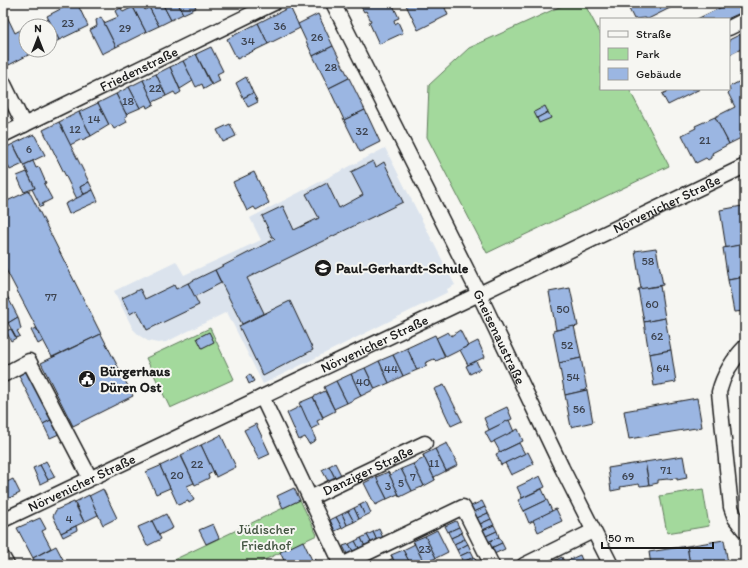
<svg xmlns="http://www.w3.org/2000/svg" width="748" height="568" font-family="Itim,sans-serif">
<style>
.built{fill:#dbe3ed}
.green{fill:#a3d99c;stroke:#607a5c}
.building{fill:#9bb6e2;stroke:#1c1c1c}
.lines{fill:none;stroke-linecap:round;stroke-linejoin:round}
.minor-casing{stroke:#1c1c1c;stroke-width:17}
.minor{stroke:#f6f6f2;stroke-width:14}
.labels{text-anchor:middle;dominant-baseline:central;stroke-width:4;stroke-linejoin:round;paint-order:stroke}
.number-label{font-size:12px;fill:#3c424e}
.street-label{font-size:14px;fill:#1c1c1c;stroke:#f6f6f2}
.poi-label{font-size:14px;font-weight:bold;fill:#1c1c1c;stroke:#f6f6f2;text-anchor:start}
.park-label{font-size:14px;fill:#445542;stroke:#f6f6f2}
</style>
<rect width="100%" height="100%" fill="#f6f6f2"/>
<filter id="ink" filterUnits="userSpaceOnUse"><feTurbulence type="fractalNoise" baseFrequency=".025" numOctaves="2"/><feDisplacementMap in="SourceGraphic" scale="8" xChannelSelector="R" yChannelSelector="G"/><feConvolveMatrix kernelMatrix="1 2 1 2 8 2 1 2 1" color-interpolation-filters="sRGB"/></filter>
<g filter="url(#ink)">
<polygon class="built" points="385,148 455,285 447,289 448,292 263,384 227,312 166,342 158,343 148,341 140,336 133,329 114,291 176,261 184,275 261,240 250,218"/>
<g class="green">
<polygon points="568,3 584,3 601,35 601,89 629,89 669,166 487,253 427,137 429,85 469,48"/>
<polygon points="210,328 234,379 170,408 146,358"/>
<polygon points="703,489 709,526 667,533 660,496"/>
<polygon points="300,500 317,535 254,565 163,565"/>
</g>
<g class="building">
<polygon points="72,3 77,3 88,26 59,40 47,16"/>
<polygon points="131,3 146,32 116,47 104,23 118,17 115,11 121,8 123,12 131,8 129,4"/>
<polygon points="131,3 141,3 145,10 149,7 159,26 146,32"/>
<polygon points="153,3 162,3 171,20 159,26 149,7 154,5"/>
<polygon points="162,3 178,3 183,14 171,20"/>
<polygon points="178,3 194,3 196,8 183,14"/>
<polygon points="359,3 385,3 386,5 392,3 399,18 394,20 395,24 398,22 403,33 379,44 369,22 371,21 366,11 364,12"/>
<polygon points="405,3 443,3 448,15 418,30"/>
<polygon points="626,3 673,3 674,6 648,19 644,18 634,19"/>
<polygon points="730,3 741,3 745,11 727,19 697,19"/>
<polygon points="290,7 300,28 268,44 258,23"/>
<polygon points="3,8 15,33 22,29 26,36 26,50 33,50 34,52 9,65 3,53"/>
<polygon points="318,14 333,46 313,56 298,24"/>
<polygon points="101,17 116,47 102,54 90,30 97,26 96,20"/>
<polygon points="48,19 59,40 50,45 50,26 36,25"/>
<polygon points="258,23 268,44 237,59 227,39"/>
<polygon points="745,32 745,47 729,55 729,40"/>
<polygon points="333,46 349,78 329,88 313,56"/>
<polygon points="211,47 223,71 217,74 220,81 212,85 196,54"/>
<polygon points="196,54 211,85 204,89 202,84 196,87 183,61"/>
<polygon points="183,61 193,81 180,89 170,67"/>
<polygon points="170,67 181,92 176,95 174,92 166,96 156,74"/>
<polygon points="156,74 166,96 153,102 143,80"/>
<polygon points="246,77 253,93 243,98 236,83"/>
<polygon points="349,78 365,110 344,120 329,88"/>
<polygon points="143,80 154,104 147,108 146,105 140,108 129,87"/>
<polygon points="742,80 744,85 745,84 745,133 743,134 743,133 739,134 741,138 729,144 715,117 735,107 728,93 730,91 729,87"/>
<polygon points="129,87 140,108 126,114 116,94"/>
<polygon points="672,89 700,89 668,105 662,94"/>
<polygon points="253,93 258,102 248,107 243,98"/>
<polygon points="116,94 127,116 125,117 127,122 114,129 111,124 109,125 98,103"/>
<polygon points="98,103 109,125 91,136 79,112"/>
<polygon points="545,106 548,112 537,118 534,112"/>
<polygon points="365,110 380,142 360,152 344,120"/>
<polygon points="79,112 91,136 82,140 82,139 70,145 59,122"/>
<polygon points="548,112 551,118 539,123 537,118"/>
<polygon points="715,117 729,144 712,153 713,155 711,155 711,158 708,160 706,158 696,163 682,135 696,128 695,126"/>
<polygon points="59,122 89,182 80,187 84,194 77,199 43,130"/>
<polygon points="230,124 236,136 223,142 217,130"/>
<polygon points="34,134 45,155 24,165 13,144"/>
<polygon points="13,144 23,164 10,170 3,155 3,149"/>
<polygon points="33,161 36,168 39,167 46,183 44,184 52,199 42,204 43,206 40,207 39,205 40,205 32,189 35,188 24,165"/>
<polygon points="373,161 376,167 384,162 403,202 247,278 264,313 242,324 215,270 275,239 273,237 272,237 262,216 283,206 294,230 319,218 306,194 327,183 339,208 363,195 351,172"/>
<polygon points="27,172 35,188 24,192 17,176"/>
<polygon points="254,172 269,203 256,210 254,207 247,211 233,182"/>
<polygon points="89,182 93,190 84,194 80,187"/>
<polygon points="93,190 98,201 69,214 65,204"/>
<polygon points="29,191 101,334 52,357 3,264 3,196 4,195 7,201"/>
<polygon points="742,206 745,226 745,244 726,248 720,210"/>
<polygon points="745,244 745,277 728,280 723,248"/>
<polygon points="656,248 663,285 641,289 635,251"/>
<polygon points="215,270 221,283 194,297 188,283"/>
<polygon points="745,277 745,311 734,312 728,280"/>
<polygon points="188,283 199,305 147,330 137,310 130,314 122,298 140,289 145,299 174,285 176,289"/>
<polygon points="660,286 665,318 644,322 638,289"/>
<polygon points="3,288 18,317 8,323 3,314"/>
<polygon points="570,288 578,326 556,330 549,292"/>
<polygon points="290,301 313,350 263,376 239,326"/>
<polygon points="18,317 21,329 17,331 20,336 16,338 8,323"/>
<polygon points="665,318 671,350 649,354 644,322"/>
<polygon points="574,326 581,358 559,363 553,331"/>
<polygon points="36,328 43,341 38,344 31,330"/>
<polygon points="11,329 16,338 11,341 6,331"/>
<polygon points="460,330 468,346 446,357 436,338 448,332 451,336"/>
<polygon points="209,332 214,342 202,348 197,338"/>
<polygon points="101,334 133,396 73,426 41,363"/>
<polygon points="435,335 445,357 436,361 434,359 425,363 427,366 417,370 407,348"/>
<polygon points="478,341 485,357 468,365 460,350"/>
<polygon points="407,348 417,370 403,376 393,355"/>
<polygon points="671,350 676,382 654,386 649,354"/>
<polygon points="393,355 403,376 389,383 379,361"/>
<polygon points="581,358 587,390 565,395 559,363"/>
<polygon points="379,361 389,383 375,389 365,368"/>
<polygon points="476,361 480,369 470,374 466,366"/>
<polygon points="365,368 375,389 361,396 351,374"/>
<polygon points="26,370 51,420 43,424 18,374"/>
<polygon points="250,374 254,381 249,384 246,377"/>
<polygon points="351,374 361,396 347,403 336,381"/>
<polygon points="741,379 745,379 745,408 742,380"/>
<polygon points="336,381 347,403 334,409 324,387"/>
<polygon points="444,385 462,421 451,426 434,389"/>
<polygon points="587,390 593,422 571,427 565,395"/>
<polygon points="325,391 335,411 323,417 313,397"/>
<polygon points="313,397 323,418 317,421 319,425 311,429 299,403"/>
<polygon points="697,398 702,427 629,439 624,411"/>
<polygon points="301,406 316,440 309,444 305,437 299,440 287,413"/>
<polygon points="507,407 512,419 489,430 484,418"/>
<polygon points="51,420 59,434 50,438 43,424"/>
<polygon points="509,420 514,432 491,443 485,432"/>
<polygon points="256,424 270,454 259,459 244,430"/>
<polygon points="518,429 523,441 500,452 494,441"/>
<polygon points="221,435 236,467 216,477 201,445"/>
<polygon points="447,443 458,465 446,471 435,449"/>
<polygon points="519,443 525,454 501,465 496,454"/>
<polygon points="201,445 215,475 213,472 208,475 209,478 195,485 181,455"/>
<polygon points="435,449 446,471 434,477 435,480 423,455"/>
<polygon points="528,452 534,464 511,475 505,463"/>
<polygon points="423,455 435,480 424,486 413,464 424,458"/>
<polygon points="181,456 194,483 187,486 194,500 189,503 188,501 178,505 160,466"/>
<polygon points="683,456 687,478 677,480 677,478 658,480 658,483 649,485 645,462"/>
<polygon points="46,461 55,477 48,480 40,465"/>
<polygon points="645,462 649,485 640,486 639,484 620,487 621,489 611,491 608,468"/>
<polygon points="335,463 341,475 335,478 329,466"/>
<polygon points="413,464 424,486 412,491 401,469"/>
<polygon points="40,465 48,480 40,484 33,468"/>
<polygon points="160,466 170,488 156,494 146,472"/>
<polygon points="329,466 335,478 328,481 322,470"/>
<polygon points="401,469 412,491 400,497 388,472 390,475"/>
<polygon points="388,472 400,497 398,494 387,499 376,477"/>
<polygon points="540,476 545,487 522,498 517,487"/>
<polygon points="376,477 387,499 375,505 364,483"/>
<polygon points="13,479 20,493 3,501 3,484"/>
<polygon points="294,488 300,500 283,508 277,496"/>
<polygon points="103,489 117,518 103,525 89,496"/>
<polygon points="542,489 547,500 524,511 518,500"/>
<polygon points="89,495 98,515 84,522 75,502"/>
<polygon points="547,500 552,511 529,523 524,511"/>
<polygon points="482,501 485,507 474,512 471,506"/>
<polygon points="74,502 84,522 61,533 53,516 56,510"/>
<polygon points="366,502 371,513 365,516 360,505"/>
<polygon points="360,505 365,516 359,519 354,508"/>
<polygon points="485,507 488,513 477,518 474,512"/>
<polygon points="354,508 359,519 354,522 348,511"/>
<polygon points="556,509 562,521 538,532 533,520"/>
<polygon points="348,511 354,522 347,525 342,514"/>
<polygon points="488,513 491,519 480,524 477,518"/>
<polygon points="166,514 173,528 159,535 152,521"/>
<polygon points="342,514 347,525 342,528 336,517"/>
<polygon points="336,517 342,528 335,531 330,520"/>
<polygon points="40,518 46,529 42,531 51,548 33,558 17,528"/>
<polygon points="491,519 494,525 483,530 480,524"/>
<polygon points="152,521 161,539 147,546 138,527"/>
<polygon points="456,521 459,527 448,532 445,526"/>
<polygon points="213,524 219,538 206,544 199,530"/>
<polygon points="494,525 497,531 486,536 483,530"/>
<polygon points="76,526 77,530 63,537 61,533"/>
<polygon points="459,527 462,533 451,538 448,532"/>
<polygon points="379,529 384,540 378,543 373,532"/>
<polygon points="437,530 448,552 436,558 425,536"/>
<polygon points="497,531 499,537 488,542 486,536"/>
<polygon points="373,532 378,543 373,546 367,535"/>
<polygon points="462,533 465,539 454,544 451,538"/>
<polygon points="367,535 373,546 366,549 361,538"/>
<polygon points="425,536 436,558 424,563 425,565 413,541"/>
<polygon points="499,537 502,543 491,548 488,542"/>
<polygon points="361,538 366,549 361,552 355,541"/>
<polygon points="465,539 468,544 457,550 454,544"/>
<polygon points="724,540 728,563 719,564 718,562 699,565 690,565 687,546"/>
<polygon points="303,541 312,560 301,565 286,565 280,552"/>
<polygon points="355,541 361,552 355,555 349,544"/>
<polygon points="413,541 425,565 411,565 403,550 415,544"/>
<polygon points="502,543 505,549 494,554 491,548"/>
<polygon points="349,544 355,555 349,558 343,546"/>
<polygon points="468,544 471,551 460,556 457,550"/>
<polygon points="56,546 66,565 36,565 33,558"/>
<polygon points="687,546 690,565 651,565 649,552"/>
<polygon points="403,550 411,565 396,565 391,555"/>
<polygon points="471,551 474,557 463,562 460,556"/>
<polygon points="391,555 396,565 382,565 393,558"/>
<polygon points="580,555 584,565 559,565 564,562"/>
<polygon points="474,557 477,562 471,565 464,565 463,562"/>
<polygon points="562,557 564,562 559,565 555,565 554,561"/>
<polygon points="315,559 318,565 301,565 312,560"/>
</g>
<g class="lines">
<defs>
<g id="minor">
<path id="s1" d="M333,3l146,291 83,174 49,97"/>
<polyline points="729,28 745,20"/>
<polyline points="3,82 24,125"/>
<path id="s2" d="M3,135l271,-132"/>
<path d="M745,347c-12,12 -22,29 -26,45l12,115 4,11 10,13"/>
<polyline points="3,375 29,361 90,478"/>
<polyline points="262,397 342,565"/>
<path id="s3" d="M310,498l115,-55"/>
<path id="s4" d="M3,520l476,-226 266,-128"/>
<polyline points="3,558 7,565"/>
<polyline points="342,565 463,507 492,565"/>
<polyline points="524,565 593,531"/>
</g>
</defs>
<use href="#minor" class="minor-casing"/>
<use href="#minor" class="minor"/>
</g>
</g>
<defs>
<symbol id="school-disc" viewBox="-11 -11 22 22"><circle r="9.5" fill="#1c1c1c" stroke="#f6f6f2"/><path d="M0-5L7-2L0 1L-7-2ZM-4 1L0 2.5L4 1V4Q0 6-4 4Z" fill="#fff"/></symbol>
<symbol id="civic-disc" viewBox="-11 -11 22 22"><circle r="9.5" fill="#1c1c1c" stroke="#f6f6f2"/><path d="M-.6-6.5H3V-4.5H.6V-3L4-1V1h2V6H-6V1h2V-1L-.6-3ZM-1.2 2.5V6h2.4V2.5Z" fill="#fff"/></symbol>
</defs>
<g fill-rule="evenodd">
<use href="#school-disc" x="313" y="258" width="20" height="20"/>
<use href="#civic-disc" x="77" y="369" width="20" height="20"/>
</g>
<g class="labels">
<g class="number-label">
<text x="68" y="23">23</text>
<text x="280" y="26">36</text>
<text x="125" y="28">29</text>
<text x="317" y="37">26</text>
<text x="248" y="41">34</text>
<text x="331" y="67">28</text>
<text x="155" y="88">22</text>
<text x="128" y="101">18</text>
<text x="94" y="119">14</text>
<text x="75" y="129">12</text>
<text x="362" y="131">32</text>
<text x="705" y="140">21</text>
<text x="29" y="149">6</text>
<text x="648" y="261">58</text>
<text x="51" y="297">77</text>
<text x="652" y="304">60</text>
<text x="563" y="309">50</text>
<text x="657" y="336">62</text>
<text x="567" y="345">52</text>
<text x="663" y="368">64</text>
<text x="391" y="369">44</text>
<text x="573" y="377">54</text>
<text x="363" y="382">40</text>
<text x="579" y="409">56</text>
<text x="434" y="463">11</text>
<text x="197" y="464">22</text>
<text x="666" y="470">71</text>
<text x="177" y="475">20</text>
<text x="628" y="476">69</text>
<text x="413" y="477">7</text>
<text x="401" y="483">5</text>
<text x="388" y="486">3</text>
<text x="69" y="519">4</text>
<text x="425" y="549">23</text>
</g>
<g class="street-label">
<text stroke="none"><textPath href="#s2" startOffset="151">Friedenstraße</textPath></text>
<text stroke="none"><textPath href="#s4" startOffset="735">Nörvenicher Straße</textPath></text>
<text stroke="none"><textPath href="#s1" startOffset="373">Gneisenaustraße</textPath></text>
<text stroke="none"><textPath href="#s4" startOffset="411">Nörvenicher Straße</textPath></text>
<text stroke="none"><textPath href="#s3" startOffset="64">Danziger Straße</textPath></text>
<text stroke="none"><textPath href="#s4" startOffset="87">Nörvenicher Straße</textPath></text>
</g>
<g class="poi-label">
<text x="336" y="268">Paul-Gerhardt-Schule</text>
<text x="100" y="371">Bürgerhaus<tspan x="100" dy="16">Düren Ost</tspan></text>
</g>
<g class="park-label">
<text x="266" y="529">Jüdischer<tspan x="266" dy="16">Friedhof</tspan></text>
</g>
</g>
<rect width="748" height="568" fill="none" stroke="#f6f6f2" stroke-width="16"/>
<rect x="8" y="8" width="732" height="552" fill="none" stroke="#1c1c1c" stroke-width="1.5" filter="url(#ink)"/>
<rect x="600" y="18" width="130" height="72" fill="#f6f6f2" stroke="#9f9f9c"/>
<rect x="608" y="31" width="20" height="6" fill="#f6f6f2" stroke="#9f9f9c"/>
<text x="636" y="38" font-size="12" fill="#1c1c1c">Straße</text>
<rect x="608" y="48" width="20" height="12" fill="#a3d99c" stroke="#9f9f9c"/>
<text x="636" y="58" font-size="12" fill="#1c1c1c">Park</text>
<rect x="608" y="68" width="20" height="12" fill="#9bb6e2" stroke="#9f9f9c"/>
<text x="636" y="78" font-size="12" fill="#1c1c1c">Gebäude</text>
<g transform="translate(38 38)"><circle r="19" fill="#f6f6f2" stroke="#9f9f9c"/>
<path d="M0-3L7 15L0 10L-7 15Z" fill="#1c1c1c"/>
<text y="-6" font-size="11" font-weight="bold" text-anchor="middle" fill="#1c1c1c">N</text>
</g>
<path d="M602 542v6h111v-6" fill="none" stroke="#1c1c1c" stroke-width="2"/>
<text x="608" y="542" font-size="12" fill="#1c1c1c" stroke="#f6f6f2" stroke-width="3" paint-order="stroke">50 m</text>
</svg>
